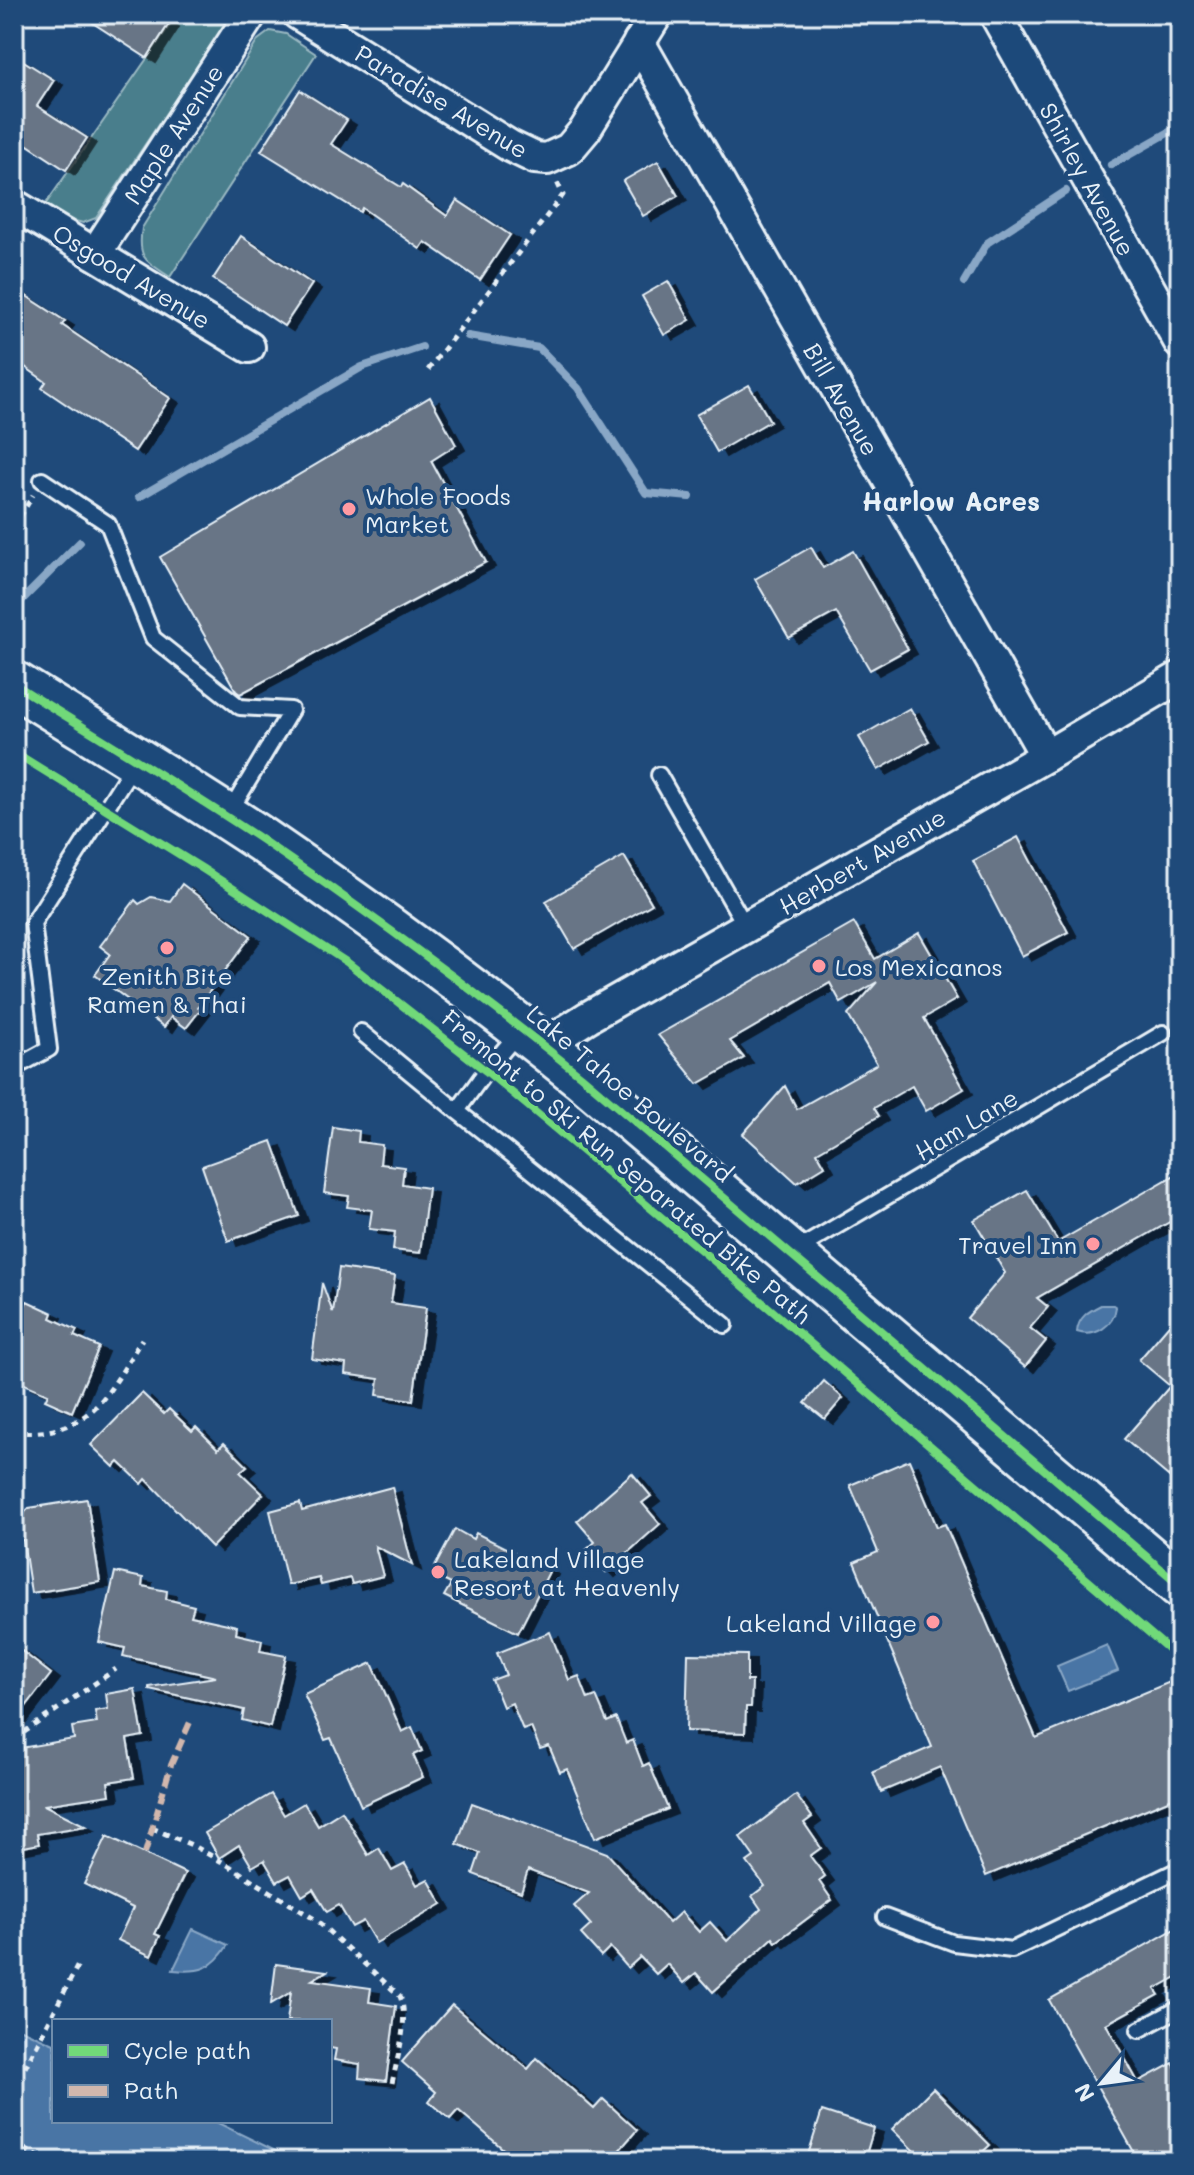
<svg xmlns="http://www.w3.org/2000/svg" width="1194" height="2175" font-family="Mali,sans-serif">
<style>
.green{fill:#4a7e8c;stroke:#99b8c2;stroke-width:2}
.water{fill:#4a75a5;stroke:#89a7c6;stroke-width:2}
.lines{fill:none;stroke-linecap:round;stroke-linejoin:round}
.stream{stroke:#89a7c6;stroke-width:8}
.building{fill:#677586;stroke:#e8f1f8;stroke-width:2;filter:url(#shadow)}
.lane-casing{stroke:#e8f1f8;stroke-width:20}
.street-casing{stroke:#e8f1f8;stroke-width:36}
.highway-casing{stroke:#e8f1f8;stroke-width:50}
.path{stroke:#e8f1f8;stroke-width:5;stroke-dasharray:6 6;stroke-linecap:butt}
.lane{stroke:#1f4a7a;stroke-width:14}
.street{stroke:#1f4a7a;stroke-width:30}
.highway{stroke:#1f4a7a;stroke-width:44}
.quiet{stroke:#d1b7ad;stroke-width:6;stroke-dasharray:12 6;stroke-linecap:butt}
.cycleway-casing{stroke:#1f4a7a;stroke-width:13}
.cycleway{stroke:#71d979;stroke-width:8}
.poi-dot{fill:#ff9aa2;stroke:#1f4a7a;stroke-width:3}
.labels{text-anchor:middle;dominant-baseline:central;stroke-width:8;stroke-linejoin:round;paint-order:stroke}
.street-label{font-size:24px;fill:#e8f1f8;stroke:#1f4a7a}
.poi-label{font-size:24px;fill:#e8f1f8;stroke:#1f4a7a;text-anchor:start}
.neighbourhood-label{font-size:26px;font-weight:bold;fill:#e8f1f8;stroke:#1f4a7a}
</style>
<defs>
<filter id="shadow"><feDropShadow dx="9" dy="5" stdDeviation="0" flood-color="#0009"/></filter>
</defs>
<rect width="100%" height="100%" fill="#1f4a7a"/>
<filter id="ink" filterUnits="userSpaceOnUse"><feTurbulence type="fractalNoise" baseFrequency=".0125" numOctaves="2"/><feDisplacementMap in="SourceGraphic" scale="16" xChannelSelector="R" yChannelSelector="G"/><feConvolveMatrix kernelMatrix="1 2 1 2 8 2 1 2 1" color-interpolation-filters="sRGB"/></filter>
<g filter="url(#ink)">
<g class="green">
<polygon points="178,14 232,14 96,218 83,223 53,215 45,205"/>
<path d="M270,31l16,3 30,20 -146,223c-24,-16 -33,-18 -28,-49l116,-188z"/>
</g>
<g class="water">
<path d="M1101,1305h12l3,2c-2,19 -21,31 -39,25 1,-15 12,-21 24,-27z"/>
<polygon points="1107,1645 1118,1671 1068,1691 1057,1666"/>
<path d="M193,1929l35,16c-15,24 -28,28 -55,25z"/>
<polygon points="14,2026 54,2044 54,2121 214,2121 296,2161 14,2161"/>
</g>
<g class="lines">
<g class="stream">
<polyline points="1111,165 1180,126"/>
<polyline points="964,282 987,243 1066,191"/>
<polyline points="468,336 539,348 578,388 646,493 690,497"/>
<polyline points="139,497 362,367 422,347"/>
<polyline points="18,604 80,542"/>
</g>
</g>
<g class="building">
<polygon points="79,14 158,14 170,22 147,58"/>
<polygon points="14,55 54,80 37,106 87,138 66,170 17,138 14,144"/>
<polygon points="300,90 347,120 331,144 401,187 403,184 447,216 457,200 510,235 480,280 425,242 420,249 362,208 360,212 261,151"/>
<polygon points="658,161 678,196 643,216 623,181"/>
<polygon points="241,236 312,284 284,326 213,279"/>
<polygon points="668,281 690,320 664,335 642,296"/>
<polygon points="14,288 65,321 62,325 170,398 135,451 42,388 46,382 14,359"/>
<polygon points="749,385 770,421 717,452 696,415"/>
<polygon points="430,397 456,445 431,461 486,562 240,694 236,691 160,557"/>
<polygon points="811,547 823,568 853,551 908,649 870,670 836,612 789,638 755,579"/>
<polygon points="910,708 929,741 878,770 859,737"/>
<polygon points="1018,837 1068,932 1022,956 973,861"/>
<polygon points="624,856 652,904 574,949 546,901"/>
<polygon points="182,884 251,936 198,1007 201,1009 186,1028 171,1017 164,1027 95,975 110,954 100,946 135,900 139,904 151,897 170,901"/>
<polygon points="854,923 875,959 919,933 957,999 924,1018 964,1089 926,1111 912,1086 874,1108 879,1116 817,1152 825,1166 797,1183 743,1134 785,1086 797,1109 877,1064 848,1015 877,982 841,1003 830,983 730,1041 744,1058 698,1084 658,1035"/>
<polygon points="333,1127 359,1131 358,1142 382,1145 380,1164 404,1167 402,1184 428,1188 420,1253 393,1250 395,1232 369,1229 372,1210 347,1207 349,1196 324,1193"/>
<polygon points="272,1141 299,1216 228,1241 202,1166"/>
<polygon points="1180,1172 1180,1216 1037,1298 1048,1307 1030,1328 1046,1341 1025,1367 967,1318 1005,1273 974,1220 1027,1190 1058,1242"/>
<polygon points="339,1268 395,1276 391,1303 426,1308 413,1400 377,1395 379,1379 345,1374 346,1364 312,1359 322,1283 333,1313"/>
<polygon points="27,1301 53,1313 51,1318 77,1330 74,1336 99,1347 72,1412 45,1400 48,1394 22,1383 24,1377 14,1372 14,1331"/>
<polygon points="1180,1312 1180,1486 1124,1439 1170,1386 1139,1360"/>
<polygon points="824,1381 843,1398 825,1419 805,1403"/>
<polygon points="142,1393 164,1414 169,1409 192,1431 196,1427 218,1449 224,1443 247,1466 240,1472 263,1494 212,1547 146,1479 142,1484 119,1462 114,1467 91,1445"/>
<polygon points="909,1460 937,1527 945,1524 1036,1738 1170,1682 1180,1706 1180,1795 986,1876 940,1767 881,1792 873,1772 932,1747 854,1562 878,1552 850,1485"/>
<polygon points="632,1473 651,1496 642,1503 660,1524 606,1572 586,1550 595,1542 577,1521"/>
<polygon points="392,1487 412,1565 375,1546 383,1576 352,1584 350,1578 321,1585 319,1578 288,1585 270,1511 300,1503 302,1511"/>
<polygon points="87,1499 100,1582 31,1593 23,1540 19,1540 16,1521 29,1508"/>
<polygon points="455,1529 473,1539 476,1533 550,1570 518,1633 444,1596 451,1584 431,1574"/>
<polygon points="115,1572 143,1578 142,1586 167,1591 166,1599 194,1606 191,1616 237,1626 236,1634 262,1640 260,1651 286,1656 270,1727 242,1720 244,1710 149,1689 149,1687 216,1677 123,1656 125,1648 99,1642"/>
<polygon points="550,1632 569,1680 579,1676 588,1699 596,1696 607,1722 616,1718 626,1743 633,1740 643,1766 649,1763 668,1809 595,1838 567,1769 560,1772 549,1746 540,1749 531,1727 523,1730 512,1703 503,1707 492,1680 506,1675 497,1653"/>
<polygon points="14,1645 51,1674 14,1722"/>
<polygon points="688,1654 747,1655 747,1681 752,1681 751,1707 746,1707 745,1733 686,1731"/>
<polygon points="372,1663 402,1732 412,1727 422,1751 413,1755 423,1777 361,1806 331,1738 325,1740 304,1694"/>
<polygon points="135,1689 143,1736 127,1739 134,1778 108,1782 110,1795 44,1805 86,1826 37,1834 39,1844 14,1849 14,1749 74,1739 72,1727 97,1723 95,1711 108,1709 106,1694"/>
<polygon points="271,1794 284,1815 304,1803 318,1826 342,1811 368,1855 379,1848 392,1871 405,1864 417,1885 428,1879 442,1904 376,1943 363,1921 352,1927 339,1905 327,1912 313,1889 302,1896 290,1875 277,1882 264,1860 252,1867 239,1845 219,1858 205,1833"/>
<polygon points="796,1795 812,1817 804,1823 821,1848 810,1856 825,1876 819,1881 832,1900 776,1942 773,1938 713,1992 696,1973 684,1983 667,1964 656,1974 640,1957 628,1968 610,1947 601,1956 581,1934 591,1925 574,1906 589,1893 528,1870 521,1892 473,1874 480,1853 457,1844 472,1803 607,1853 669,1923 681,1912 699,1932 710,1922 727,1941 761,1909 752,1896 765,1886 747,1862 754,1857 740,1837"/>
<polygon points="107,1836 185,1873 155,1934 160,1936 151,1956 118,1940 133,1908 84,1884"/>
<polygon points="1180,1926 1180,1975 1155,1989 1159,1995 1106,2024 1138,2082 1173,2063 1180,2075 1180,2161 1139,2161 1049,2000"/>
<polygon points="276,1964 327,1971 312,1980 371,1988 369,2002 396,2006 386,2081 359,2078 360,2064 334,2060 336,2049 330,2048 330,2021 287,2021 291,1992 271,2004"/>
<polygon points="452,2005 528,2069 537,2058 594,2109 603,2099 637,2130 610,2161 606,2161 595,2151 586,2161 538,2161 525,2149 516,2160 458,2110 450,2119 429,2101 436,2092 402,2062"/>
<polygon points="933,2088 990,2145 973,2161 924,2161 892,2129"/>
<polygon points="822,2111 874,2128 864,2161 806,2161"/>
</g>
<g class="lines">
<defs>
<g id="lane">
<polyline points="42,480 108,524 153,638 240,707 291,710 229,813"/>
<polyline points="659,775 746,927"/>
<polyline points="361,1032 457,1111 725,1325"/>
<polyline points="14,1068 49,1049 33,923 134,764"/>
<polyline points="457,1111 486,1071 519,1032"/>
<polyline points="795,1251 1163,1033"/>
<polyline points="885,1917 954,1943 1012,1950 1180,1869"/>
<polyline points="1139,2030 1180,2008"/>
</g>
<g id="street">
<polyline points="298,14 510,146 535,158 547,159 569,149 585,130 657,14"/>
<polyline points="995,14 1180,343"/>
<polyline points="639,42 1046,756"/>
<polyline points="14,205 249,347"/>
<polyline points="95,254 251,14"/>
<polyline points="544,1045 588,1017 1046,756 1180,677"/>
</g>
<path id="highway" d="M14,684c83,52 167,102 248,156 109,74 216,153 319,236l599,509"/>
</defs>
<use href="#lane" class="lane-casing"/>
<use href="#street" class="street-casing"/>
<use href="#highway" class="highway-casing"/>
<g class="path">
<polyline points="428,370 563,195 557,182"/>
<polyline points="14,527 33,495"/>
<path d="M14,1431c26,5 56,-2 77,-20 20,-17 37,-50 51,-72"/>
<polyline points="14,1739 116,1669"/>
<path d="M152,1828l42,18 37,21 85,53 84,76c10,25 -4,66 -9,92"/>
<polyline points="14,2089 80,1961"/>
<polyline points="14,2143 44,2160"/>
</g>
<use href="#lane" class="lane"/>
<use href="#street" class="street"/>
<use href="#highway" class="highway"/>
<polyline class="quiet" points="145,1853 171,1765 191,1720"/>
<defs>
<g id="cycleway">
<path d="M14,684c83,52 167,102 248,156 109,74 216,153 319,236l599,509"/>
<polyline points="14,752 203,869 348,963 486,1071 714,1261 1180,1659"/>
</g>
</defs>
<use href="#cycleway" class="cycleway-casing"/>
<use href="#cycleway" class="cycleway"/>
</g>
</g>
<g class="poi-dot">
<circle cx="349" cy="509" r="8"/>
<circle cx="167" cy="948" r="8"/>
<circle cx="819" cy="966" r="8"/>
<circle cx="1093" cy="1244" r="8"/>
<circle cx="438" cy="1572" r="8"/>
<circle cx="933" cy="1622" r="8"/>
</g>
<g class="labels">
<g class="street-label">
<text transform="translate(442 101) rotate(31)">Paradise Avenue</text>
<text transform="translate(173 134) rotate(-57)">Maple Avenue</text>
<text transform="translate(1088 179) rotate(61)">Shirley Avenue</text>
<text transform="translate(132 276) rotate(31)">Osgood Avenue</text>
<text transform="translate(842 399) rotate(60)">Bill Avenue</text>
<text transform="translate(862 861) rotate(-30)">Herbert Avenue</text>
<text transform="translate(630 1093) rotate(40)">Lake Tahoe Boulevard</text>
<text transform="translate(966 1124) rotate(-31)">Ham Lane</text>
<text transform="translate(627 1166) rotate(40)">Fremont to Ski Run Separated Bike Path</text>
</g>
<g class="poi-label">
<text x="365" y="495">Whole Foods<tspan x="365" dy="28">Market</tspan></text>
<text x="835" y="966">Los Mexicanos</text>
<text x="167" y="975" text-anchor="middle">Zenith Bite<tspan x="167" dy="28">Ramen &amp; Thai</tspan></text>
<text x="1077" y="1244" text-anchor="end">Travel Inn</text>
<text x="454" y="1558">Lakeland Village<tspan x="454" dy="28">Resort at Heavenly</tspan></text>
<text x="917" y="1622" text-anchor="end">Lakeland Village</text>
</g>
<g class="neighbourhood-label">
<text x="951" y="501">Harlow Acres</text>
</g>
</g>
<rect width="1194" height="2175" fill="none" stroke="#1f4a7a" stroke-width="48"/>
<rect x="24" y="24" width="1146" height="2127" fill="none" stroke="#e8f1f8" stroke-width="3" filter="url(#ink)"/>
<rect x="52" y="2019" width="280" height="104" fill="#1f4a7a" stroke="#6f8dac" stroke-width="2"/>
<rect x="68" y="2045" width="40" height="12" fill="#71d979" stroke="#6f8dac" stroke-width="2"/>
<text x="124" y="2059" font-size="24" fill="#e8f1f8">Cycle path</text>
<rect x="68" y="2085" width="40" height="12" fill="#d1b7ad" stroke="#6f8dac" stroke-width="2"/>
<text x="124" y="2099" font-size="24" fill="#e8f1f8">Path</text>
<g transform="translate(1102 2083) rotate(241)" stroke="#1f4a7a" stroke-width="6" paint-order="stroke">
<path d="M0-6L14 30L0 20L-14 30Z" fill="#e8f1f8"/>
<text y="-12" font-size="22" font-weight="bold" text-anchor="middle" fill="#e8f1f8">N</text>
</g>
</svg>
